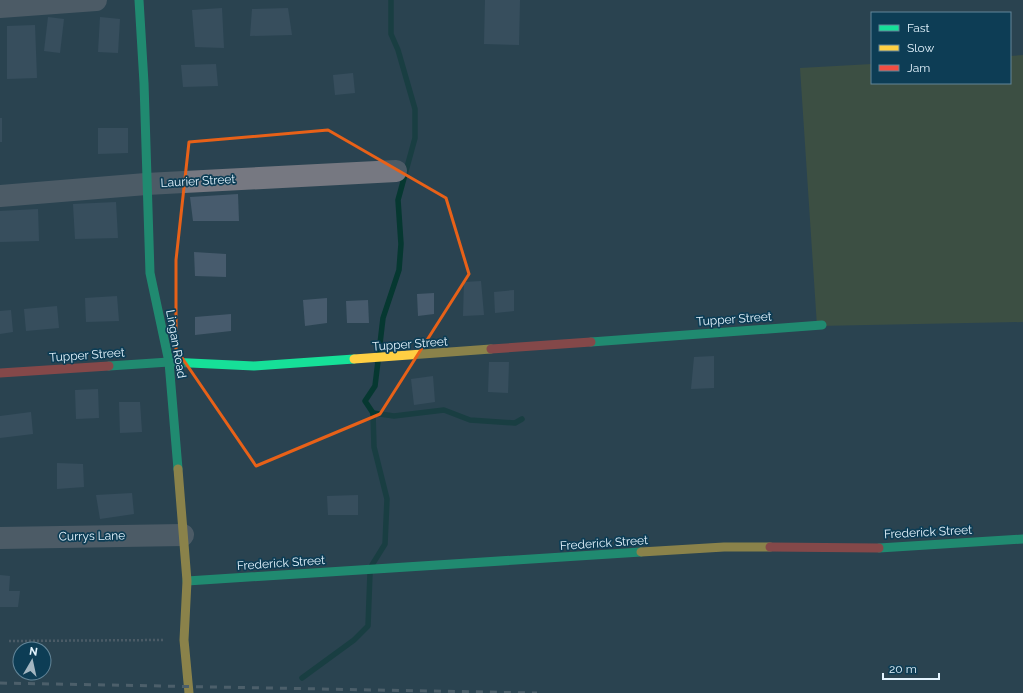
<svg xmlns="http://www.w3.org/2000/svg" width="1023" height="693" font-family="Raleway,sans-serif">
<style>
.green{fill:#535d33}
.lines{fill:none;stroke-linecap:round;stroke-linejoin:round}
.stream{stroke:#063831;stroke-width:5.5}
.building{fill:#475b6d}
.path{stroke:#737982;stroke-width:2.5;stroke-dasharray:2 2;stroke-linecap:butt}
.street{stroke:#767881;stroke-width:22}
.fast{stroke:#16e098;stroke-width:9}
.slow{stroke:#ffcf43;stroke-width:9}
.jam{stroke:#f24e42;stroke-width:9}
.rail{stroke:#76808a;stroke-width:3;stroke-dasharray:7 7;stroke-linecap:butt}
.marked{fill:none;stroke:#e86118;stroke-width:3;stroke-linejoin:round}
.labels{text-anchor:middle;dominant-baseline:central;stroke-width:3.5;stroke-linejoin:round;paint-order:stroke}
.street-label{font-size:12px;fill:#e4f4fe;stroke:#0d3d55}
</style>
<rect width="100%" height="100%" fill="#2a4351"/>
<polygon class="green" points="1023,55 1023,322 817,326 800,68 872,64 872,83 1010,83 1010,56"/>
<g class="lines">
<g class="stream">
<polyline points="379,352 383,318 399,270 401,244 398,200 415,138 415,109 398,50 391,34 391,0"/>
<polyline points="378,361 375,386 365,401 373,413 394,416 444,410 470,420 515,423 522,419"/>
<polyline points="372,565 385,544 387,499 374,447 373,413"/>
<polyline points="302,678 354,640 368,626 370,573"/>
</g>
</g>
<g class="building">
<polygon points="485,0 520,0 519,45 484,44"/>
<polygon points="222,8 224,48 195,47 192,10"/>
<polygon points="288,8 292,35 250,36 252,9"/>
<polygon points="48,17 64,19 60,53 44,51"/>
<polygon points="100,17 120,19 118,53 98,52"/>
<polygon points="35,25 37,78 7,79 7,26"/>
<polygon points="216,64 218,86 183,87 181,65"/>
<polygon points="353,73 355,93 335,95 333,75"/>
<rect x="0" y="118" width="2" height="24"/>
<polygon points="98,128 128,128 128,153 98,154"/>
<polygon points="238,194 239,221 193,221 190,197"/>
<polygon points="116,202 118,238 75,239 73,204"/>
<polygon points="38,209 39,241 0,242 0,211"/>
<polygon points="194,252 226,254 226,277 195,276"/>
<polygon points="481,281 484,315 463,316 464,282"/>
<polygon points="514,290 514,311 495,313 494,292"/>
<polygon points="434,293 434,314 418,316 417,294"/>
<polygon points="117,296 119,321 86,322 85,298"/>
<polygon points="327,298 327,323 305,326 303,300"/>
<polygon points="368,300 369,323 347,323 346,301"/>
<polygon points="57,306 59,328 26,331 24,309"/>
<polygon points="11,310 13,332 0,334 0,311"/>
<polygon points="231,314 231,331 195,335 195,317"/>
<polygon points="714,356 714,388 691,389 694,357"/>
<polygon points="489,362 509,362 508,393 488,392"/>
<polygon points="433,376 435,402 414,405 411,379"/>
<polygon points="98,389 99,418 76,419 75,390"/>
<polygon points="119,402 140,402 142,432 120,433"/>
<polygon points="31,412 33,434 0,438 0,416"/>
<polygon points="57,463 83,464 84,487 57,489"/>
<polygon points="132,493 134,514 100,519 96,495"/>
<polygon points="358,495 358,515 328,515 327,496"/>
<polygon points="0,575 10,576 9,591 20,591 18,607 0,607"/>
</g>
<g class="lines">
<polyline class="path" points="9,641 164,640"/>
<g class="street">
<polyline points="0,7 96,0"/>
<polyline points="0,196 146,184 396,171"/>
<polyline points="0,538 183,535"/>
</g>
<g class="fast">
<polyline points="139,0 144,83 150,273 169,362 178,469"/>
<polyline points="591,342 822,325"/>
<polyline points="109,366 169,362 254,366 354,359"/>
<polyline points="879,548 1023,539"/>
<polyline points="187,581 641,552"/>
</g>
<g class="slow">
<polyline points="354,359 491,349"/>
<polyline points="178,469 187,581 184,640 189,693"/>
<polyline points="641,552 724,547 770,547"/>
</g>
<g class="jam">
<polyline points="491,349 591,342"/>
<polyline points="0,373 109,366"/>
<polyline points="770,547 879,548"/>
</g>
<polyline class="rail" points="0,683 537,693"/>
</g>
<path d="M0 0H1023V693H0ZM328,130l118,68 23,76 -89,140 -124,52 -80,-117v-89l13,-118z" fill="#2a4351" fill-opacity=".55" fill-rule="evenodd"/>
<path class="marked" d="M328,130l118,68 23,76 -89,140 -124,52 -80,-117v-89l13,-118z"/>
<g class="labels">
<g class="street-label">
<text transform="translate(198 181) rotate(-3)">Laurier Street</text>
<text transform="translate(734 319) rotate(-4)">Tupper Street</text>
<text transform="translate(176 344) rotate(80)">Lingan Road</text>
<text transform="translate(410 344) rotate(-4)">Tupper Street</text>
<text transform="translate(87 355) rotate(-4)">Tupper Street</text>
<text transform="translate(928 532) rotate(-3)">Frederick Street</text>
<text transform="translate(92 536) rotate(-1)">Currys Lane</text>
<text transform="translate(604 543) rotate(-4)">Frederick Street</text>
<text transform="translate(281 563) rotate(-4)">Frederick Street</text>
</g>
</g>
<rect x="871" y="12" width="140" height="72" fill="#0d3d55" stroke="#638699"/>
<rect x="879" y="25" width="20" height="6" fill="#16e098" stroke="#638699"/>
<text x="907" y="32" font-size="12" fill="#e4f4fe">Fast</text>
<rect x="879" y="45" width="20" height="6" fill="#ffcf43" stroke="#638699"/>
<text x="907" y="52" font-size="12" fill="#e4f4fe">Slow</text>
<rect x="879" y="65" width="20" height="6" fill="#f24e42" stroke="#638699"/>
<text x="907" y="72" font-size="12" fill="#e4f4fe">Jam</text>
<g transform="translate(32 661) rotate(9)"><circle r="19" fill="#0d3d55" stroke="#638699"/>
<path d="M0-3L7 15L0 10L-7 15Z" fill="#a3b6c1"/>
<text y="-6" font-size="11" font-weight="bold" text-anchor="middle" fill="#e4f4fe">N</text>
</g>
<path d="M883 673v6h56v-6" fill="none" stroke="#e4f4fe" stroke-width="2"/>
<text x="889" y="673" font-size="12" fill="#e4f4fe" stroke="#0d3d55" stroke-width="3" paint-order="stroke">20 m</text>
</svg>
